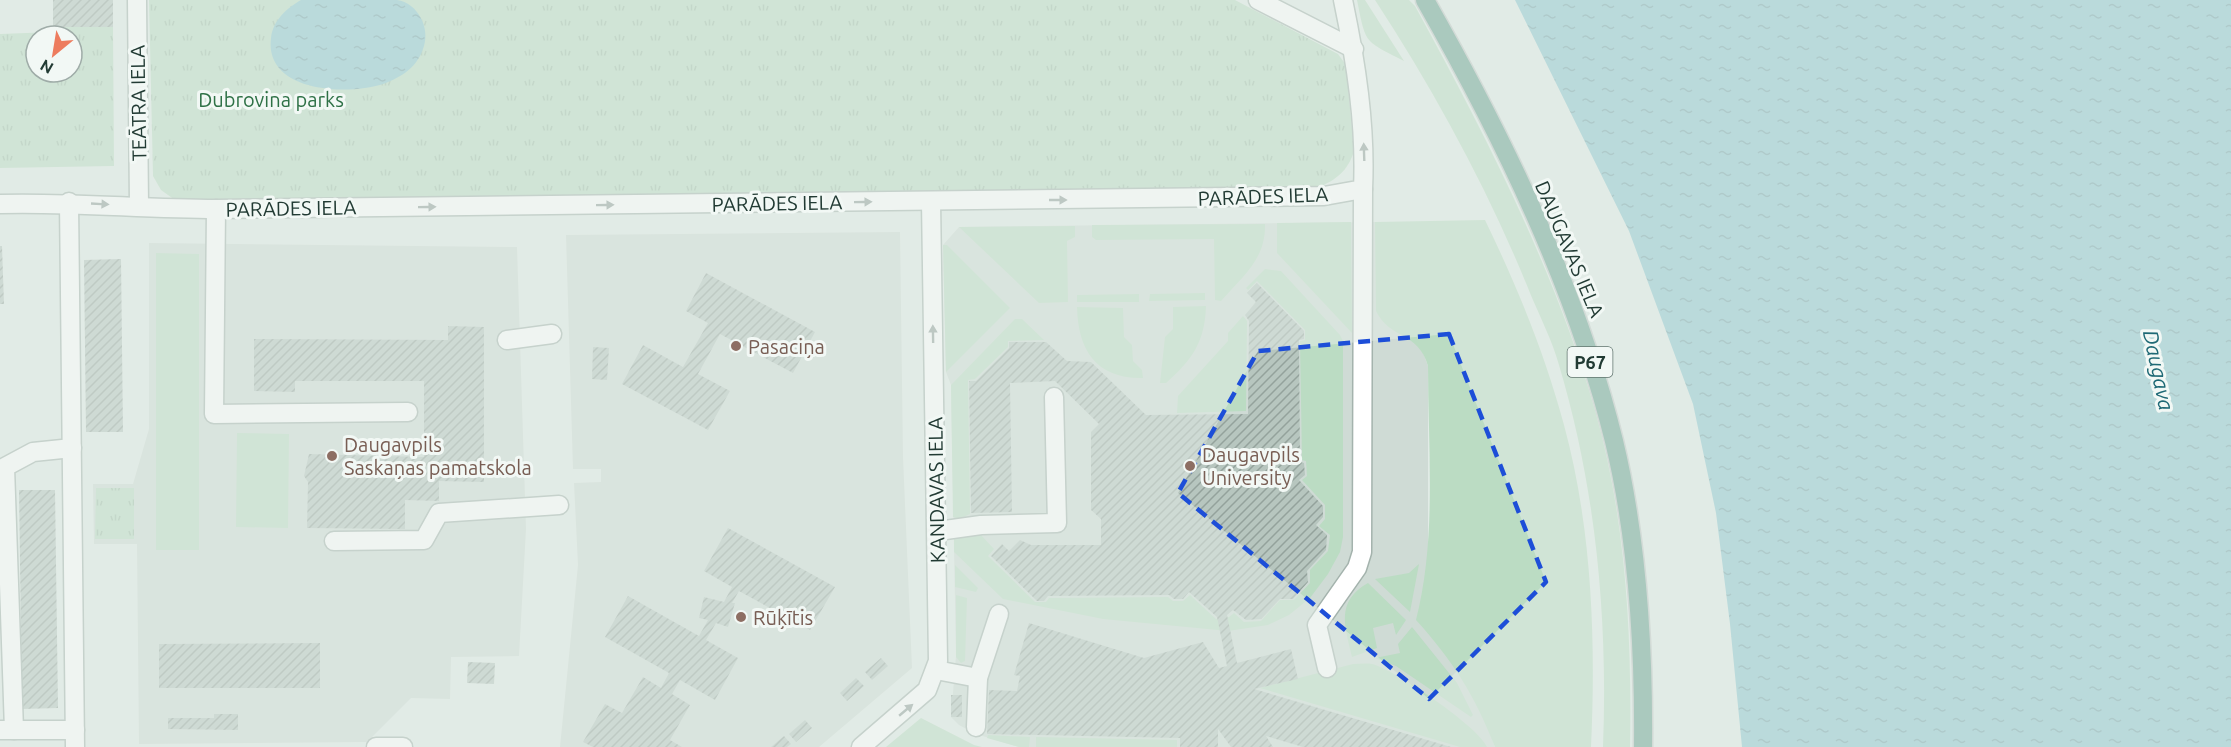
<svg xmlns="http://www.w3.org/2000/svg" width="2231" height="747" font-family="Ubuntu,sans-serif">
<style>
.built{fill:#cfdbd5}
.green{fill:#bbdcc3}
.park{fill:url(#park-tufts);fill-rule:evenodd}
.water{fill:url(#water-ripples)}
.building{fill:url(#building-hatch)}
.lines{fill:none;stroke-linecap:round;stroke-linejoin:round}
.minor-casing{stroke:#a4b3ad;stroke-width:21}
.major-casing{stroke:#c1c8c6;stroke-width:21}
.minor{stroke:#fff;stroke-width:18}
.major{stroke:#679f8f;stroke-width:18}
.oneway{fill:#909d9a}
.marked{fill:none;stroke:#1d4ed8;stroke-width:4.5;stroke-dasharray:12 8;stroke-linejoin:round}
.education-dot{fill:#8d6e63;stroke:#f2f8f5;stroke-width:2}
.labels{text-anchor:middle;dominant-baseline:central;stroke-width:6;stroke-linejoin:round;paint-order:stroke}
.shield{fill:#f2f8f5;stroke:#60746e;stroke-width:1.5}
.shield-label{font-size:18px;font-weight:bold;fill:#223b34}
.park-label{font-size:20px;fill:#2e7146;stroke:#f2f8f5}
.street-label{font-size:20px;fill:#223b34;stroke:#f2f8f5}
.education-label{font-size:20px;fill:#785e54;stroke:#f2f8f5;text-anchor:start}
.water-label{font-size:21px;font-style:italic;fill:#1e6975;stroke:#f2f8f5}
</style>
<defs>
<pattern id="park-tufts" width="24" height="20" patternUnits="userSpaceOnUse" patternTransform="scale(1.5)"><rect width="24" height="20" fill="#bbdcc3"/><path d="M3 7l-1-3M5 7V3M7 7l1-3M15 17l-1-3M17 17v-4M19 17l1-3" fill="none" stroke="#a0bea8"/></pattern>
<pattern id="water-ripples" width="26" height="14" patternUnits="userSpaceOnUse" patternTransform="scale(1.5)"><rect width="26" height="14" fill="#8bc6cf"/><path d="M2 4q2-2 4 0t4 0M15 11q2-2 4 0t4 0" fill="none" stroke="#71a2a9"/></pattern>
<pattern id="building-hatch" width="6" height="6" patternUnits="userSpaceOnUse" patternTransform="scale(1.5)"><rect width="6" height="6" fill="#b7c6bf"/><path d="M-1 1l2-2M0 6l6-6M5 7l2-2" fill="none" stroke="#94a29c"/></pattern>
</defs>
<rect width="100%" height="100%" fill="#e1ebe6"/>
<g class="built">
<polygon points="1375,222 1428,366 1428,547 1495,747 1019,747 976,734 959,725 951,717 956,656 951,385 946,372 943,245 959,227"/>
<polygon points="900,232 903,457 912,668 819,747 560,747 578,565 574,483 601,482 601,469 573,469 566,235"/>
<polygon points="149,243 517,247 526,529 519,656 451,657 450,699 411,698 367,742 139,744 137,544 94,544 93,484 133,484 149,429"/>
</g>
<g class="green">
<path d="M1357,0h8l39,61c-40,-21 -38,-16 -47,-61z"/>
<path d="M1375,0h34l6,6c71,130 139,262 180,404 31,109 37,225 35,337h-27c5,-129 -7,-258 -44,-382 -7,-25 -19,-48 -29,-72 -41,-102 -95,-201 -155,-293z"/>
<path d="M1485,220c32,66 60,134 79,205 28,103 32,215 27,322h-96c-21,-53 -42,-86 -79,-127 21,-82 12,-170 12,-254 -10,-35 -38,-26 -52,-55l-1,-89z"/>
<polygon points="1351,222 1352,333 1277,253 1277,223"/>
<path d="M1265,224c1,35 -22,52 -44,77l-6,-1 -1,-61 -118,1 -4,-3v-12z"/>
<polygon points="1075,226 1075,237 1067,241 1068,302 1039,303 959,227"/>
<polygon points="943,245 947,245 1010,308 946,372"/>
<polygon points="156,253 199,254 199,550 156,550"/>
<polygon points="1265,269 1281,271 1340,335 1343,341 1343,537 1340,552 1328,574 1310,598 1289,615 1268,625 1228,631 1103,619 1003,599 954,552 954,537 981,535 994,549 988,556 1035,602 1046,602 1049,598 1168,597 1173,601 1183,601 1190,595 1216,619 1229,617 1234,613 1244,622 1261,621 1280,600 1294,600 1310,583 1310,570 1328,551 1330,535 1319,526 1325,519 1325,505 1302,480 1307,476 1306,461 1302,460 1300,341 1305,340 1305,330 1257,281 1248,290 1246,288"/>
<polygon points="1205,293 1205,300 1149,301 1150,294"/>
<polygon points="1139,294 1139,302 1077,302 1077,295"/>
<path d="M1206,306c-1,36 -14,54 -40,77h-6l5,-46 8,-8v-22z"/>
<path d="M1077,307l46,1 1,29 8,8 1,16 9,9 1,8c-47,1 -65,-28 -66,-71z"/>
<polygon points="1243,316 1247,321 1246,411 1177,413 1178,396 1228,341 1228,333"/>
<polygon points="1015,319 1022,319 1044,340 1008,341 1008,347 975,379 968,380 970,514 959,519 953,517 951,385"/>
<polygon points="237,433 289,434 288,528 236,527"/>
<polygon points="1419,564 1410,612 1375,579 1409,573"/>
<polygon points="955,565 978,588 976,592 955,587"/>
<path d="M1368,583l38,37 -10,15 -3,-12 -20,5 4,20 -25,9c-7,-31 -17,-55 16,-74z"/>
<polygon points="956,595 967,598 965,661 961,663 956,657"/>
<polygon points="1412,627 1457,683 1473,715 1471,717 1396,666 1375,658 1400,653 1398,644"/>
<path d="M1353,664c6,0 13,-1 19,0 22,5 107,63 115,83h-27l-200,-59z"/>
<polygon points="921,718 974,745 982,747 886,747"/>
<polygon points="988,735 1030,737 1029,747 1019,747 987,738"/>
<polygon points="1036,737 1177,740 1177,747 1036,747"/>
</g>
<g class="park">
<path d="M149,0h1086l103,54 8,11 8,86c-6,20 -18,29 -37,37l-1142,12 -14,-10 -8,-14z"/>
<path d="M53,27h60l1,139 -114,2v-134l52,-2zM36,36h36v36h-36z"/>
<polygon points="96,488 134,488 134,539 95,539"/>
</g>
<g class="water">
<path d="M301,0c31,0 66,0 96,0 21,3 33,28 27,46 -6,21 -22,31 -41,38 -36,12 -119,8 -112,-46 2,-18 16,-30 30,-38z"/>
<polygon points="1515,0 2231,0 2231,747 1742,747 1730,624 1716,513 1693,404 1629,231"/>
</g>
<g class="building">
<rect x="53" y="0" width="60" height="27"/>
<polygon points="0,246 2,246 4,304 0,304"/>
<polygon points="121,259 123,432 86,432 84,260"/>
<polygon points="706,273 815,332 793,373 720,334 698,374 730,391 708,430 622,384 643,345 683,367 708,323 686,311"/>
<polygon points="1257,283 1304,331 1304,339 1299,340 1300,462 1304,463 1305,475 1299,480 1323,506 1323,517 1316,525 1327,535 1326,550 1307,571 1308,582 1293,599 1280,599 1261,619 1246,620 1233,610 1227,615 1237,663 1291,649 1298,679 1254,689 1451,747 1303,747 1266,736 1273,747 1231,747 1218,729 1218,747 1180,747 1180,738 987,734 989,690 1017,691 1020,676 1014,675 1029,623 1144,658 1203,642 1219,668 1227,666 1217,617 1189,592 1183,599 1174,599 1169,595 1048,596 1044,601 1037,601 991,556 1002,544 1009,551 1020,540 1031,545 1101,545 1101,519 1091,510 1091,432 1099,424 1055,381 1010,383 1012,512 971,513 969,381 976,381 1009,348 1009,342 1046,342 1067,361 1091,362 1146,415 1248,414 1249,321 1245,315 1256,302 1247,293"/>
<polygon points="448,326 484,327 484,482 439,481 439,501 405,500 405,529 307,528 308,482 304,476 309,454 424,457 424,381 295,381 295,392 254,391 254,339 448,340"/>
<polygon points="593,347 609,348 607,380 592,379"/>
<polygon points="19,490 55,490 58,708 22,709"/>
<polygon points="728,528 835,587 810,630 739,591 732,603 735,603 728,627 716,623 706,640 738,658 715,700 680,680 672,694 690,705 670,740 682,747 593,747 583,742 605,704 622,713 643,677 661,688 669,673 605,637 628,596 699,636 708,620 699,618 704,597 724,602 732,587 704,571"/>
<polygon points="320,643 320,688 159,688 159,644"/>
<polygon points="881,658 888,666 872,680 865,672"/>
<polygon points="468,662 495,663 494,684 467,683"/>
<polygon points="856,678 864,686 847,701 840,693"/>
<rect x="951" y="695" width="11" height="22"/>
<polygon points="214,714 238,714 238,730 168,729 168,718 214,718"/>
<polygon points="805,720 812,728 796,742 789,734"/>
<polygon points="784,736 791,744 787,747 771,747"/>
</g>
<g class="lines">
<defs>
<g id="minor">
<polyline points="137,0 139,206"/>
<polyline points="1258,0 1354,49"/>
<polyline points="69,202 75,747"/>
<path d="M0,204c72,-2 144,5 216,5l1108,-13 39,-7c3,-63 -7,-127 -20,-189"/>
<polyline points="216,209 214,414 408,412"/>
<polyline points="507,340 552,334"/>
<polyline points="938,531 981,525 1057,523 1054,397"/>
<polyline points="334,541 424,540 439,513 559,505"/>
<polyline points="1327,668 1317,625 1357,568 1362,552 1363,189"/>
<polyline points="936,670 978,678"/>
<polyline points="976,727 978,678 999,614"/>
<polyline points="0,730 75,730"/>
<polyline points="14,730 5,467 33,452 72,448"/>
<polyline points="376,747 403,747"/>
<polyline points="861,747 927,690 938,661 931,201"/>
</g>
<path id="major" d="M1425,0c78,137 151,287 189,441 24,100 30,204 29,306"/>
</defs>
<use href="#minor" class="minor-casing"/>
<use href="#major" class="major-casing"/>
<use href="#minor" class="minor"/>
<use href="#major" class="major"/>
</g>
<defs><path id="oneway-solid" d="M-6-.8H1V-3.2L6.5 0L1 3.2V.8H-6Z" transform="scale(1.5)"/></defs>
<g class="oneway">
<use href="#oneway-solid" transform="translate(1364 152) rotate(-92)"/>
<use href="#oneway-solid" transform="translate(1058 200)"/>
<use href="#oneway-solid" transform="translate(863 202) rotate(-1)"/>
<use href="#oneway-solid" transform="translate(100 204) rotate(3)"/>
<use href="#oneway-solid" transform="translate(605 205) rotate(-1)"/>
<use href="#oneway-solid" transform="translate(427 207) rotate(-1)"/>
<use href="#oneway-solid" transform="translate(933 334) rotate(-91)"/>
<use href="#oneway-solid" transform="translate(906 710) rotate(-40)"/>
</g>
<path d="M0 0H2231V747H0ZM1449,334l97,248 -117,117 -251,-206 80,-142z" fill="#e1ebe6" fill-opacity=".55" fill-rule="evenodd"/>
<path class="marked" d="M1449,334l97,248 -117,117 -251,-206 80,-142z"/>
<g class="education-dot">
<circle cx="736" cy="346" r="6"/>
<circle cx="332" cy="456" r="6"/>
<circle cx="1190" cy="466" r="6"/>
<circle cx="741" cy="617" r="6"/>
</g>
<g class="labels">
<rect class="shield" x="1567.5" y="347" width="45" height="30" rx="4.5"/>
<g class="shield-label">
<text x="1590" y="362">P67</text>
</g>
<g class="park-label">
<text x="271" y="99">Dubrovina parks</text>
</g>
<g class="street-label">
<text transform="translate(138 103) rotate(-91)">TEĀTRA IELA</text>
<text transform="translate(1263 196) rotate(-2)">PARĀDES IELA</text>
<text transform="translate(777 203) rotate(-1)">PARĀDES IELA</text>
<text transform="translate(291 208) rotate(-1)">PARĀDES IELA</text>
<text transform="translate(1570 249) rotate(67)">DAUGAVAS IELA</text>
<text transform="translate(936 490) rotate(-91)">KANDAVAS IELA</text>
</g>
<g class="education-label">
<text x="748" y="346">Pasaciņa</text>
<text x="344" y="444">Daugavpils<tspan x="344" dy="23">Saskaņas pamatskola</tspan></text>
<text x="1202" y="454">Daugavpils<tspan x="1202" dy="23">University</tspan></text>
<text x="753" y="617">Rūķītis</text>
</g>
<g class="water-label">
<text transform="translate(2159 370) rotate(78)">Daugava</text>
</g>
</g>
<g transform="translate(54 54) rotate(210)"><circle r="28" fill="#f2f8f5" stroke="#9faca8" stroke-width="1.5"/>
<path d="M0-4.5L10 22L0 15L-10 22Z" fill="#ed7c5e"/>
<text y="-9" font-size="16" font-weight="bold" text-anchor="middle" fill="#223b34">N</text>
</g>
</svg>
